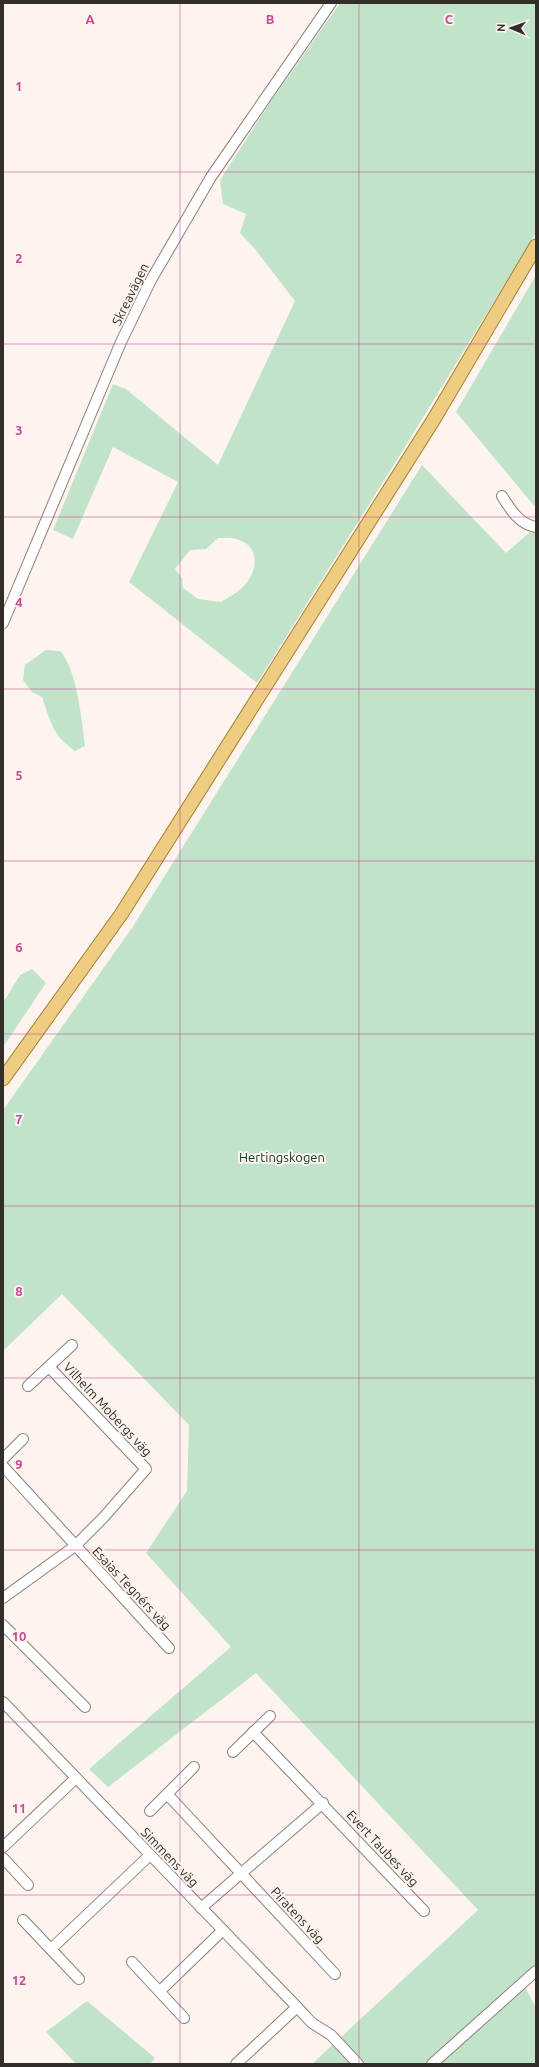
<svg xmlns="http://www.w3.org/2000/svg" width="539" height="2067" font-family="Ubuntu,sans-serif">
<style>
.green{fill:#c1e3c9;fill-rule:evenodd}
.lines{fill:none;stroke-linecap:round;stroke-linejoin:round}
.minor-casing{stroke:#8d7f78;stroke-width:12}
.major-casing{stroke:#a57f2e;stroke-width:15}
.minor{stroke:#fff;stroke-width:10}
.major{stroke:#eecc82;stroke-width:13}
.grid{fill:none;stroke:#c74792;stroke-width:1;stroke-opacity:0.55}
.labels{text-anchor:middle;dominant-baseline:central;stroke-width:4;stroke-linejoin:round;paint-order:stroke}
.street-label{font-size:13px;fill:#342e2b;stroke:#fdf4ef}
.park-label{font-size:13px;fill:#0d3a1e;stroke:#fdf4ef}
.grid-label{font-size:13px;text-anchor:middle;font-weight:bold;fill:#c74792;stroke:#fdf4ef;stroke-width:4;stroke-linejoin:round;paint-order:stroke}
</style>
<rect width="100%" height="100%" fill="#fdf4ef"/>
<g class="green">
<path d="M340,3h196v230l-136,222 -143,228 -128,-101 49,-100 -65,-35 -40,92 -20,-9 60,-146 13,5 92,76 77,-164 -40,-52 -15,-16 6,-19 -23,-10 -3,-24 49,-76zM218,538c6,0 13,-1 18,1 25,6 22,32 8,47 -6,6 -15,11 -23,16l-23,-3 -15,-11 -1,-10 -7,-9 15,-19 16,-1z"/>
<polygon points="536,275 536,508 456,412"/>
<polygon points="422,465 506,553 536,527 536,1965 521,1979 536,2008 536,2064 312,2064 478,1910 256,1673 108,1787 89,1769 231,1647 146,1553 187,1491 189,1425 62,1294 3,1351 3,1110 132,928"/>
<path d="M46,650l14,1c17,18 22,71 25,95l-10,5c-23,-16 -24,-29 -33,-54l-10,-5 -9,-12 2,-15z"/>
<polygon points="32,969 46,983 3,1047 3,1003 20,975"/>
<polygon points="87,2001 155,2058 150,2064 76,2064 46,2032"/>
</g>
<g class="lines">
<defs>
<g id="minor">
<path d="M502,496c8,13 17,28 34,31"/>
<polyline points="3,623 121,342 151,280 211,177 331,3"/>
<polyline points="28,1386 72,1345"/>
<polyline points="3,1459 23,1439"/>
<polyline points="3,1466 169,1648"/>
<polyline points="3,1598 75,1546 103,1518 146,1469 49,1367"/>
<polyline points="3,1625 85,1707"/>
<polyline points="3,1702 297,2007 312,2023 331,2035 358,2064"/>
<polyline points="253,1732 424,1911"/>
<polyline points="233,1752 270,1716"/>
<polyline points="167,1794 335,1974"/>
<polyline points="150,1811 194,1767"/>
<polyline points="3,1847 76,1778"/>
<polyline points="3,1858 28,1885"/>
<polyline points="201,1908 323,1803"/>
<polyline points="23,1920 79,1979"/>
<polyline points="51,1949 150,1855"/>
<polyline points="132,1962 184,2018"/>
<polyline points="160,1991 223,1930"/>
<polyline points="236,2064 297,2007"/>
<polyline points="432,2064 536,1971"/>
</g>
<polyline id="major" points="3,1079 122,913 434,419 536,246"/>
</defs>
<use href="#minor" class="minor-casing"/>
<use href="#major" class="major-casing"/>
<use href="#minor" class="minor"/>
<use href="#major" class="major"/>
</g>
<path class="grid" d="M180,3v2061M359,3v2061M3,172h533M3,344h533M3,517h533M3,689h533M3,861h533M3,1034h533M3,1206h533M3,1378h533M3,1550h533M3,1722h533M3,1895h533"/>
<g class="labels">
<g class="street-label">
<text transform="translate(130 294) rotate(-64)">Skreavägen</text>
<text transform="translate(108 1409) rotate(47)">Vilhelm Mobergs väg</text>
<text transform="translate(132 1588) rotate(47)">Esaias Tegnérs väg</text>
<text transform="translate(383 1848) rotate(47)">Evert Taubes väg</text>
<text transform="translate(170 1857) rotate(46)">Simmens väg</text>
<text transform="translate(298 1915) rotate(47)">Piratens väg</text>
</g>
<g class="park-label">
<text x="282" y="1157">Hertingskogen</text>
</g>
</g>
<g class="grid-label">
<text x="90" y="24">A</text>
<text x="270" y="24">B</text>
<text x="449" y="24">C</text>
<text x="19" y="91">1</text>
<text x="19" y="263">2</text>
<text x="19" y="435">3</text>
<text x="19" y="607">4</text>
<text x="19" y="780">5</text>
<text x="19" y="952">6</text>
<text x="19" y="1124">7</text>
<text x="19" y="1296">8</text>
<text x="19" y="1469">9</text>
<text x="19" y="1641">10</text>
<text x="19" y="1813">11</text>
<text x="19" y="1985">12</text>
</g>
<rect width="539" height="2067" fill="none" stroke="#342e2b" stroke-width="8"/>
<g transform="translate(511 28) rotate(272)" stroke="#fdf4ef" stroke-width="3" paint-order="stroke">
<path d="M0-3L7 15L0 10L-7 15Z" fill="#342e2b"/>
<text y="-6" font-size="11" font-weight="bold" text-anchor="middle" fill="#342e2b">N</text>
</g>
</svg>
